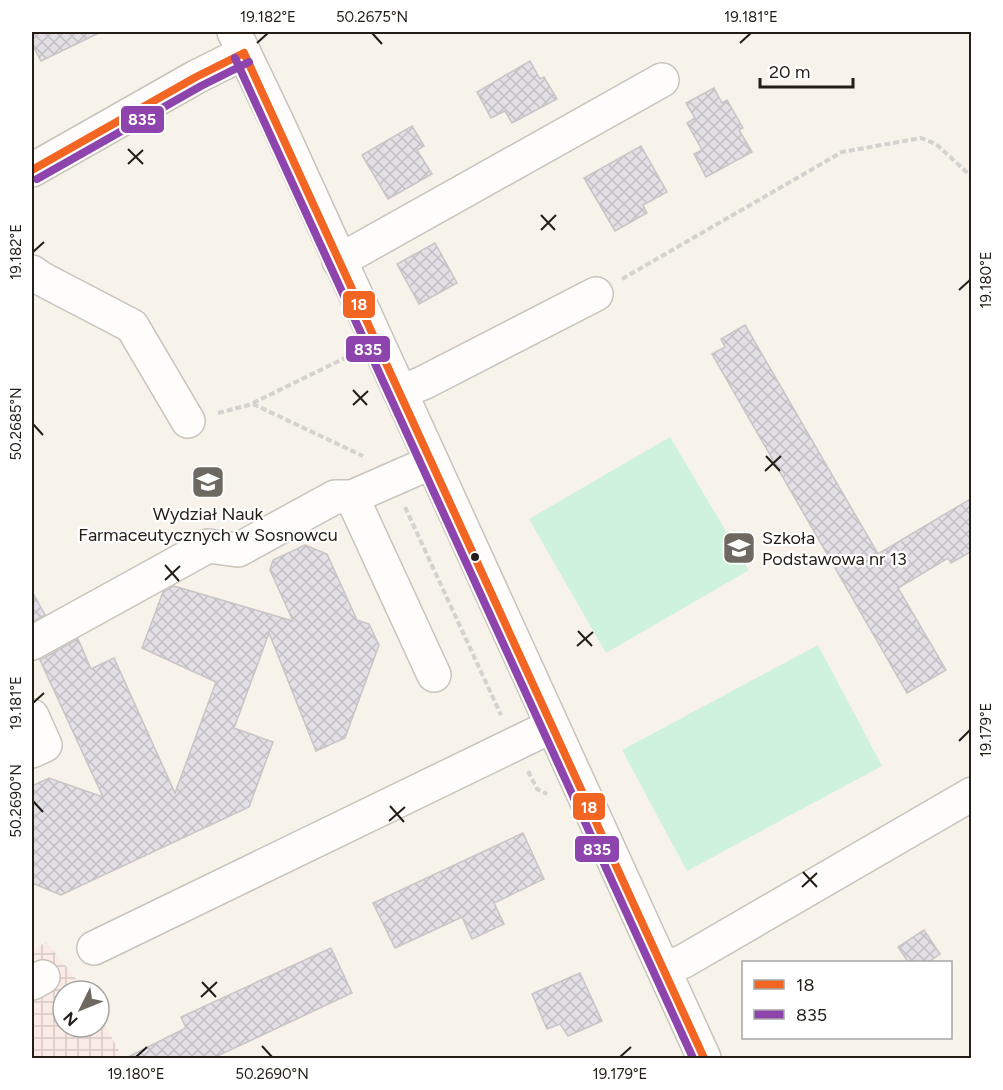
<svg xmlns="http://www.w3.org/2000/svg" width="1003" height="1090" font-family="Figtree,sans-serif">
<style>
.industrial{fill:url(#industrial-grid)}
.park{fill:#cef2dc}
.building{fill:url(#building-cross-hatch);stroke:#c7c5c5;stroke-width:1.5}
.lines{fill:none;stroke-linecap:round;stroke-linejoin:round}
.minor-casing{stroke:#c8c4bc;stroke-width:36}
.path{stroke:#d3d2cf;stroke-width:4;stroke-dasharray:6 3;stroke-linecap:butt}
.minor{stroke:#fefdfc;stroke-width:33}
.bus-1-casing{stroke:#fff;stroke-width:12}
.bus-2-casing{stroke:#fff;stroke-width:12}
.bus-1{stroke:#f26522;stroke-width:8}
.bus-2{stroke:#8e44ad;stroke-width:8}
.ticks{fill:none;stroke:#231e17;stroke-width:2}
.bus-dot{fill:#231e17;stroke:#fff;stroke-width:2}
.labels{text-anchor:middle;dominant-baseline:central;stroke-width:4.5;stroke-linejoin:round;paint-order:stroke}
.poi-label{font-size:18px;fill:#231e17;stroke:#fff}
.line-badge{stroke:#fff;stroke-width:2}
.badge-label{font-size:16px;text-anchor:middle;font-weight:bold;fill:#fff}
.neatline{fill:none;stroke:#231e17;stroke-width:2}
.ticks-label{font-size:15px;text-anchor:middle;fill:#231e17}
</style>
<defs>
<pattern id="industrial-grid" width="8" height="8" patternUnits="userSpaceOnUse" patternTransform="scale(1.5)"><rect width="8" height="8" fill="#fbebe7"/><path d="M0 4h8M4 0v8" fill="none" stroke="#d7c9c5"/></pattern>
<pattern id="building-cross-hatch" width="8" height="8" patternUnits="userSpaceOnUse" patternTransform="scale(1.5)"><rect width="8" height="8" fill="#e2dfe5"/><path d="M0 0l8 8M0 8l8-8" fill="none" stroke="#c2bfc4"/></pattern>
</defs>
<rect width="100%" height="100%" fill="#f7f3ea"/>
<polygon class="industrial" points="46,942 86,991 63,991 63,1027 99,1027 99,1015 123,1058 32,1058 32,950"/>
<g class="park">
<polygon points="670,437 749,570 606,653 529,519"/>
<polygon points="818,645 882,766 687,871 622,750"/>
</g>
<g class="building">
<polygon points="32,32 101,32 41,61 32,44"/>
<polygon points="530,61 540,79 544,77 557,99 512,123 505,111 491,118 477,92"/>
<polygon points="714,88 722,103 727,100 743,128 739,130 752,152 706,177 694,154 702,150 687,123 695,118 686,103"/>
<polygon points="412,126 424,146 417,150 432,174 388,199 362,155"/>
<polygon points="641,146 667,192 643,205 647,213 615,231 584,178"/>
<polygon points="435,243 457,283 419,304 397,264"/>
<polygon points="745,325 878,554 972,498 972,551 951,563 948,558 898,588 946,670 907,693 712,354 725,347 721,339"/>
<polygon points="305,545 327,554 357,620 369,624 379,645 345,738 316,751 269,633 234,728 273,742 249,807 61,895 32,883 32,786 49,778 103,797 40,660 78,639 91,669 114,658 175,793 216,682 142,648 163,592 174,586 293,621 270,570 273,560"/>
<polygon points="32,591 45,615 32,622"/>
<polygon points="523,833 544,879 494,903 504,924 472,939 462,917 395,948 373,903"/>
<polygon points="924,930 940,954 927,963 909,963 898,947"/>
<polygon points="331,948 352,993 211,1059 124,1059 186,1028 181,1017"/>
<polygon points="580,973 602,1021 568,1036 560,1024 547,1029 532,994"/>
</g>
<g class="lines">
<defs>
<g id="minor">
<polyline points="234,32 278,124 704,1058"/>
<polyline points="32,170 196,77 244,53"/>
<polyline points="339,261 662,80"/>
<polyline points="32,272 42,279 132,326 188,421"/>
<polyline points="400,392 423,383 596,294"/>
<polyline points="432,462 352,497 434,675"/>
<polyline points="32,643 208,546 238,550 335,497 352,497"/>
<polyline points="32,716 45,745 32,751"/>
<polyline points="94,948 552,726"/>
<polyline points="665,969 684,961 972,794"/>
<polyline points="32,983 43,977"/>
</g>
</defs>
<use href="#minor" class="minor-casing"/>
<g class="path">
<polyline points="622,279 842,152 921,138 936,144 972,177"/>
<polyline points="253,403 349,356"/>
<polyline points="218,413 253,404 363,456"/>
<polyline points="405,507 501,715"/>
<polyline points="528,771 537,789 547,794"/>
</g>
<use href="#minor" class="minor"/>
<defs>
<g id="bus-1">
<polyline points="244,53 704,1058"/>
<polyline points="32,170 196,77 244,53"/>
</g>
<g id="bus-2">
<polyline points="235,58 693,1058"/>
<polyline points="37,179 201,86 249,62"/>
</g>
</defs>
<use href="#bus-1" class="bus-1-casing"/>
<use href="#bus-2" class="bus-2-casing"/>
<use href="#bus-1" class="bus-1"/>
<use href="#bus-2" class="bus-2"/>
</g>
<path class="ticks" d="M372,33l10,11M257,43l11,-10M740,43l11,-10M128,149l15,15M128,164l15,-14M541,215l14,15M541,230l15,-15M33,252l11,-10M959,290l11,-10M353,390l14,15M353,405l15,-14M33,424l10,11M766,456l14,15M765,471l16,-15M165,565l14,16M165,580l15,-14M578,631l14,15M577,646l16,-14M33,703l11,-10M959,741l11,-11M33,801l10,11M390,806l14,16M389,821l16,-14M803,872l14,15M802,887l15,-14M202,982l14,15M201,997l16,-15M262,1046l10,11M136,1057l11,-10M620,1057l11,-10"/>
<defs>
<symbol id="university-square" viewBox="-11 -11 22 22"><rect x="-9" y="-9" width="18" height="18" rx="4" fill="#6d6961" stroke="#fff"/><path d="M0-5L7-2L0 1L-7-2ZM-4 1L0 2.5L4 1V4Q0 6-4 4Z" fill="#fff"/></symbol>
<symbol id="school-square" viewBox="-11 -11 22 22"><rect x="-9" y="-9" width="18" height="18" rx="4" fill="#6d6961" stroke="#fff"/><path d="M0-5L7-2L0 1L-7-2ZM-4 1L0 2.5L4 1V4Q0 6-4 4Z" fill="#fff"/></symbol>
</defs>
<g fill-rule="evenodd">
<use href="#university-square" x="189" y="463" width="38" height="38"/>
<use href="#school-square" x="720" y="529" width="38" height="38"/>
</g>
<circle class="bus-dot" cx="475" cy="557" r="5"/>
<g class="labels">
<g class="poi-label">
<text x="208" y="514">Wydział Nauk<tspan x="208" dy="21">Farmaceutycznych w Sosnowcu</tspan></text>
<text x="762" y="538" text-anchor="start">Szkoła<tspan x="762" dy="21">Podstawowa nr 13</tspan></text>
</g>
</g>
<g class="line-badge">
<rect x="120" y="105" width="45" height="29" rx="6" fill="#8e44ad"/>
<rect x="342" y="290" width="34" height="29" rx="6" fill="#f26522"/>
<rect x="345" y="335" width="46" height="28" rx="6" fill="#8e44ad"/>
<rect x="572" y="792" width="34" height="29" rx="6" fill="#f26522"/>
<rect x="574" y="835" width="46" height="28" rx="6" fill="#8e44ad"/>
</g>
<g class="badge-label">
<text x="142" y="125">835</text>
<text x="359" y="310">18</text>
<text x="368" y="355">835</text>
<text x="589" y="813">18</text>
<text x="597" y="855">835</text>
</g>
<rect width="1003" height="1090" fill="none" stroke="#ffffff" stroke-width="66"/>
<rect x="742" y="961" width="210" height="78" fill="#ffffff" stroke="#a7a5a2" stroke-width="1.5"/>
<rect x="754" y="980" width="30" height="9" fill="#f26522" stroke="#a7a5a2" stroke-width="1.5"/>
<text x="796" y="991" font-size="18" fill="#231e17">18</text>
<rect x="754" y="1010" width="30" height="9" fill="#8e44ad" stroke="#a7a5a2" stroke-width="1.5"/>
<text x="796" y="1021" font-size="18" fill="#231e17">835</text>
<g transform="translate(81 1009) rotate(227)"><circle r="28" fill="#ffffff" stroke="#a7a5a2" stroke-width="1.5"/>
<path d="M0-4.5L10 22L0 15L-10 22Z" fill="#6d6961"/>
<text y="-9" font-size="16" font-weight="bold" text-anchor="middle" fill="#231e17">N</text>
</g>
<path d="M760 78v9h93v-9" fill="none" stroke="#231e17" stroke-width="3"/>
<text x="769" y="78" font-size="18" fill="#231e17" stroke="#ffffff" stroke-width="4.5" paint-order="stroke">20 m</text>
<rect x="33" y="33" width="937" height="1024" class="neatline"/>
<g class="ticks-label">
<text x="268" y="22">19.182°E</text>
<text x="372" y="22">50.2675°N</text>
<text x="751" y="22">19.181°E</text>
<text transform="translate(16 252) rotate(-90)" y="5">19.182°E</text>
<text transform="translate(986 280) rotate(-90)" y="5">19.180°E</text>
<text transform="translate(16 424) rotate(-90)" y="5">50.2685°N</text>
<text transform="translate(16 703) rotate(-90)" y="5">19.181°E</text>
<text transform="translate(986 730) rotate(-90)" y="5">19.179°E</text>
<text transform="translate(16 801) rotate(-90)" y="5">50.2690°N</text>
<text x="136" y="1079">19.180°E</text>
<text x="272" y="1079">50.2690°N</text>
<text x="620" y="1079">19.179°E</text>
</g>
</svg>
